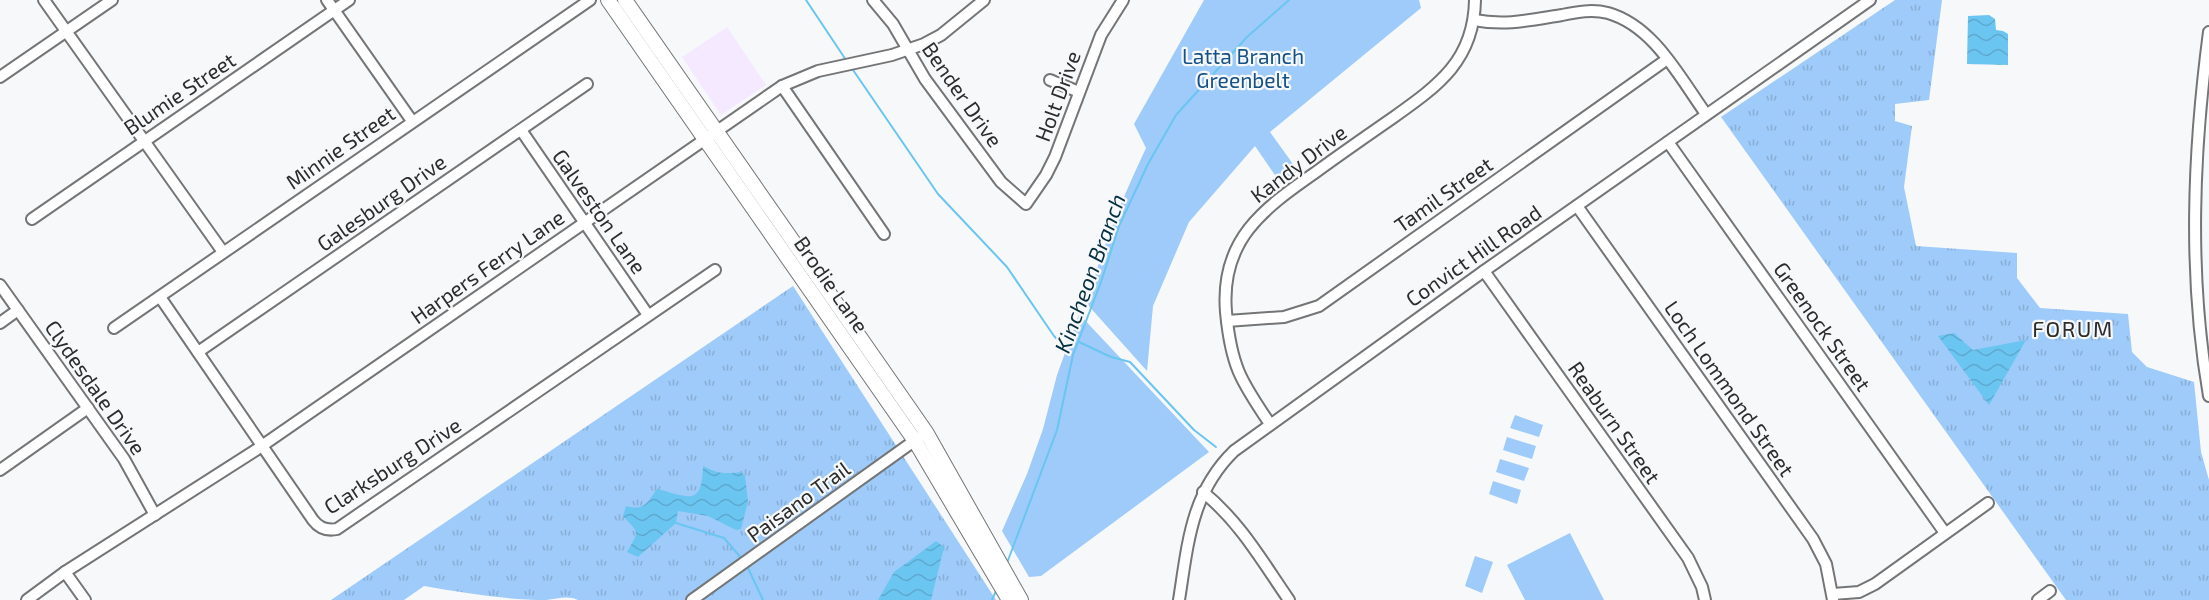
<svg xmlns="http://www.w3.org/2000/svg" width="2209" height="600" font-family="'Exo 2',sans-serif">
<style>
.commercial{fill:#f4e9fe}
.grass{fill:url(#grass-tufts)}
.park{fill:#9ecbfa}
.water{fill:url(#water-waves)}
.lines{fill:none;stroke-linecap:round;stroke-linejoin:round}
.stream{stroke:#6bc5f1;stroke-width:2}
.minor-casing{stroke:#747576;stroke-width:14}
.major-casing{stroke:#747576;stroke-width:16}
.minor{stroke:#fff;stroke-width:10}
.major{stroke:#fff;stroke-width:14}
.labels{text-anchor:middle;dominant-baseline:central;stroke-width:4.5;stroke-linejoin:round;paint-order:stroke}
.park-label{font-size:21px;fill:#135187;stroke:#f7f8fa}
.street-label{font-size:21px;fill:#2b2c2c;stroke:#f7f8fa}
.water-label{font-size:22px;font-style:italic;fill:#053042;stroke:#f7f8fa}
.neighbourhood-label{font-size:22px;letter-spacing:1.5px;fill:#2b2c2c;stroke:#f7f8fa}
</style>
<defs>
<pattern id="grass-tufts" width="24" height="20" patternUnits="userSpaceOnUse" patternTransform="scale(1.5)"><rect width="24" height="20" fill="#9ecbfa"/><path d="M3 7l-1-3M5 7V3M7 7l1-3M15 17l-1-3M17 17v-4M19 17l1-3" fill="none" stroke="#88aed6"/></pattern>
<pattern id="water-waves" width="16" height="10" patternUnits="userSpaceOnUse" patternTransform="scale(1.5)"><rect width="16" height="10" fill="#6bc5f1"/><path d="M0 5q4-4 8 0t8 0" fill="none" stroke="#5da9cf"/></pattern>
</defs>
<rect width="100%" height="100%" fill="#f7f8fa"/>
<polygon class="commercial" points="727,27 766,85 721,115 682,57"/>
<g class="grass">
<polygon points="1895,0 1942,0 1929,100 1895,104 1895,121 1912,126 1904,187 1916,246 2017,253 2017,278 2040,308 2128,314 2132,352 2147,367 2194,382 2201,452 2209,480 2209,600 2066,600 1721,117"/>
<path d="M793,286l203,314h-418c-11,-5 -20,-1 -32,0 -41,0 -81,-7 -122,-14l-20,14h-73z"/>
</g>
<g class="park">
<path d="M1204,0h215l2,8 -151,124 28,39 -17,13 -26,-38 -66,76 -36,84 -6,65 -60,-67c14,-55 35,-105 59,-156l-12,-24z"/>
<polygon points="1079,314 1209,452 1041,576 1029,577 1002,531 1027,474 1043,429 1057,375"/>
<polygon points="1515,415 1543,425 1539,437 1510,428"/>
<polygon points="1507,437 1536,446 1532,459 1503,450"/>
<polygon points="1500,459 1529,468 1524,481 1496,472"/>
<polygon points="1493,481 1521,490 1517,504 1489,494"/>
<polygon points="1570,533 1604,600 1525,600 1507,565"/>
<polygon points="1475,556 1493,562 1482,593 1465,586"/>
</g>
<g class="water">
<polygon points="1989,15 1995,19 1996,30 2003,31 2008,34 2008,65 1967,64 1968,16"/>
<polygon points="1954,333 1973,350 2026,340 1989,405 1938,336"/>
<path d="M703,466c14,8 23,8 38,6l4,4 3,26 -7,27 -5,1 -28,-14 -30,-5 -2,12 -38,34 -11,-5c13,-23 12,-18 -4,-36l3,-10c19,5 21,-3 31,-17 32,8 45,18 46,-23z"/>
<polygon points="936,541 944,547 931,600 878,600 894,572"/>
</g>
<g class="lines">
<g class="stream">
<polyline points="806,0 846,60"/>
<polyline points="851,67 938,194 1007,267 1054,336 1072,354"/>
<polyline points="1079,342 1111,357 1130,362 1194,430 1216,447"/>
<polyline points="676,523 724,538 742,559"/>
<polyline points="1007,563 1057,430 1073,355 1101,282 1119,226 1148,164 1176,115 1247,37 1289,0"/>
<polyline points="748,568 763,600"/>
<polyline points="992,600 996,591"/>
</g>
<defs>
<g id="minor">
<polyline points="44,0 223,252"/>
<polyline points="327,0 412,121"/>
<polyline points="873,0 893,24 925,79 1001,182 1026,204 1046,175 1055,157 1101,35 1123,0"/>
<path d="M1474,20c32,6 56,0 88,-5 15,-3 30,-6 46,-2 46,13 72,65 98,101"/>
<path d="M2209,32c-16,121 -21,243 0,364"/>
<polyline points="0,77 112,0"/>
<polyline points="1050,80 1079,92"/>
<polyline points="782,86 884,234"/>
<polyline points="521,130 648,315"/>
<polyline points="1668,142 1945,533"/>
<polyline points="1577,206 1813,539 1826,564 1833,600"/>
<polyline points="32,219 349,0"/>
<polyline points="1484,271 1688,558 1702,587 1705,600"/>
<polyline points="0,285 124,459 155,515"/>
<path d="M160,297l153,223c6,8 14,11 24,9l378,-259"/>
<polyline points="1227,321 1284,317 1319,306 1666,60"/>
<polyline points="0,323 18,310"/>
<polyline points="114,328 590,0"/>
<polyline points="198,352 587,84"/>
<path d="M1270,424c-30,-44 -39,-59 -44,-112 -6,-72 37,-103 90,-140 26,-19 52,-37 78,-55 45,-32 80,-57 81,-117"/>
<polyline points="0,470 88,408"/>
<path d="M1203,492c37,30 59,69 86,108"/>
<polyline points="65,572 85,600"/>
<polyline points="1833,594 1859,592 1875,584 1988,503"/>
<polyline points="27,600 65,572 256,450 782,86 818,71 892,55 924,44 941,35 984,0"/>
<polyline points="692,600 921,436"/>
<path d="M1179,600c9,-57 12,-107 55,-149l250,-180 386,-271"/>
<polyline points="2038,600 2050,591"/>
</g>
<g id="major">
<polyline points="608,0 915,441 1009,600"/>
<polyline points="625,0 926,432 1021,600"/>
</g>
</defs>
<use href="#minor" class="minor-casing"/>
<use href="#major" class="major-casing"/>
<use href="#minor" class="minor"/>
<use href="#major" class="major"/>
</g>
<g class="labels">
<g class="park-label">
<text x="1243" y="55">Latta Branch<tspan x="1243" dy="24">Greenbelt</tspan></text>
</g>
<g class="street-label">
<text transform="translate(179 93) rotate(-34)">Blumie Street</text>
<text transform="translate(963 94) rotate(55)">Bender Drive</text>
<text transform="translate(1057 96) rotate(-70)">Holt Drive</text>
<text transform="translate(340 147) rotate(-35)">Minnie Street</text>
<text transform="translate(1298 163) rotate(-37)">Kandy Drive</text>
<text transform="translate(1443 194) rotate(-35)">Tamil Street</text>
<text transform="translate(381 202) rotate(-35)">Galesburg Drive</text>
<text transform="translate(600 211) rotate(55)">Galveston Lane</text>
<text transform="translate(1473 255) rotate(-35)">Convict Hill Road</text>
<text transform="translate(487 266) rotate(-35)">Harpers Ferry Lane</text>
<text transform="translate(832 284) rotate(55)">Brodie Lane</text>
<text transform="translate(1823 326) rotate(55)">Greenock Street</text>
<text transform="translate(96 387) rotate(55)">Clydesdale Drive</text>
<text transform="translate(1730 388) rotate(55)">Loch Lommond Street</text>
<text transform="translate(1615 422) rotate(55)">Reaburn Street</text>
<text transform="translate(392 465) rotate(-33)">Clarksburg Drive</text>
<text transform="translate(798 501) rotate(-36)">Paisano Trail</text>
</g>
<g class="water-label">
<text transform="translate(1089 273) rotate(-70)">Kincheon Branch</text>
</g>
<g class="neighbourhood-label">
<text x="2073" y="328">FORUM</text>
</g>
</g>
</svg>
